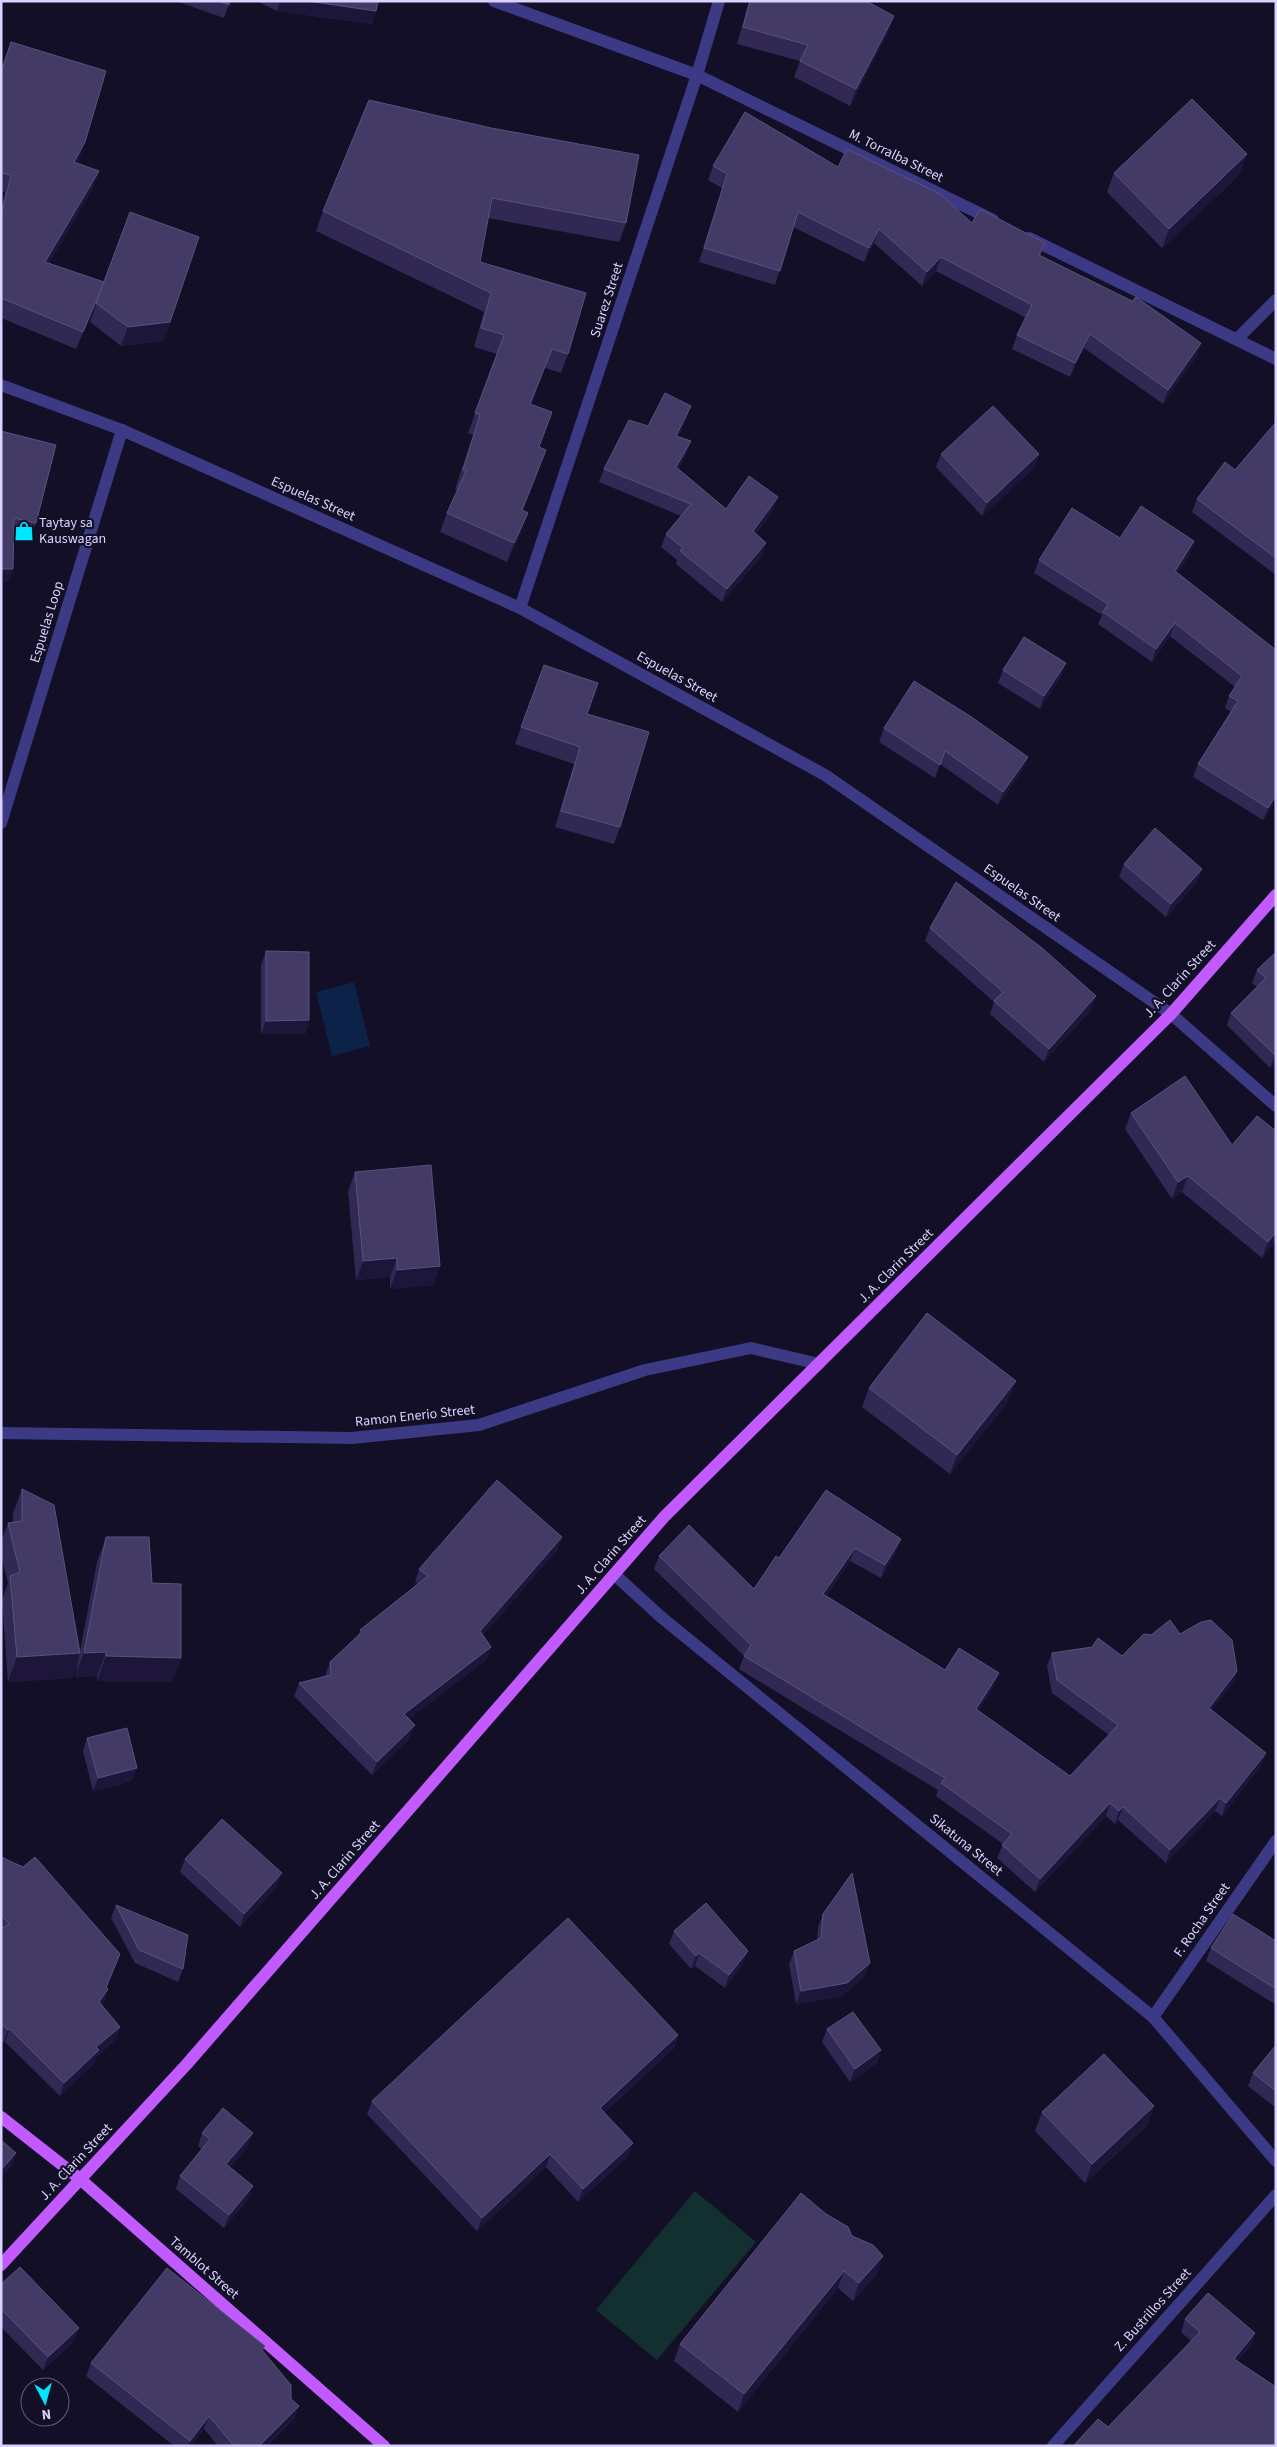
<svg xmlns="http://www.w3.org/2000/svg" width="1277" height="2447" font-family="'Source Sans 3',sans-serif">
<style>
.green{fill:#12302f}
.water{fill:#0c2248}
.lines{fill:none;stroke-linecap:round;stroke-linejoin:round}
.minor{stroke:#3d3a85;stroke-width:12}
.major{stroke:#c25bff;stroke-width:12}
.wall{fill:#312854}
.shaded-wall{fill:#1d163a}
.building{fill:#433a66;stroke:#5a527e}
.labels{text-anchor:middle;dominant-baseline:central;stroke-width:4.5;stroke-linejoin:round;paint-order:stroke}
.street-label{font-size:14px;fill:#d9d4ff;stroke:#130f26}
.poi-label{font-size:14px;fill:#d9d4ff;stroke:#130f26;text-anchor:start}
</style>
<rect width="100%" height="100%" fill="#130f26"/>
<polygon class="green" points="695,2191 756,2242 657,2360 596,2310"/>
<polygon class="water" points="354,982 370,1046 332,1056 316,992"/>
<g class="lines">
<g class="minor">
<polyline points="494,1 697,75 993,220"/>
<polyline points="1029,238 1276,359"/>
<polyline points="1237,339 1276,300"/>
<polyline points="1,385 122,430 520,608 825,775 1171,1014 1276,1106"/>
<polyline points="520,608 697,75 719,1"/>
<polyline points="1,823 122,430"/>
<polyline points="1,1433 352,1438 479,1425 645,1370 751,1348 819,1364"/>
<polyline points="614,1574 661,1617 1153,2017 1276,2161"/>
<polyline points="1153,2017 1276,1841"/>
<polyline points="1053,2446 1276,2195"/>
</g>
<g class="major">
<polyline points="1,2117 80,2179 384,2446"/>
<polyline points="1,2265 186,2065 664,1517 1171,1014 1276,895"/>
</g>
</g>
<g class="wall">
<polygon points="176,1 230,1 224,18"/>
<polygon points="256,1 378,1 376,11 372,24 277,11"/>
<polygon points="749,1 866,1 894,16 888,32 850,106 794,77 800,61 737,44"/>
<polygon points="11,42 79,160 77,163 99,171 93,188 49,263 170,322 163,341 121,346 90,322 97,302 76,349 1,318 1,208 5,192 1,191 1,69"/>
<polygon points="369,100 626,223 619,242 488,218 480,262 568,354 561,373 545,368 531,404 539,447 539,470 523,510 521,532 507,562 440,532 447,513 458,490 455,489 473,435 468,433 497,354 474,347 484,312 316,231 323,211"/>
<polygon points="713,166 838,167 972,223 1045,243 1040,256 1201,343 1196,357 1163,404 1084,348 1070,377 1012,349 1017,335 1026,318 936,271 922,286 874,243 864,262 793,227 775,285 699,262 722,188 708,180"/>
<polygon points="1114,173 1240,174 1162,248 1107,192"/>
<polygon points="691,406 686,419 678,437 691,441 686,454 678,469 726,509 773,510 756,534 762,556 722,602 676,564 677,560 661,547 666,534 681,516 599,482 604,469"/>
<polygon points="1276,422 1276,575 1192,512 1197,499 1235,470"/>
<polygon points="1,431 36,523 31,536 14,532 8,582 1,582"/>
<polygon points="941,454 1039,454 1035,467 982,516 936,467"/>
<polygon points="1120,538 1194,541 1190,554 1177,573 1276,650 1276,800 1263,820 1193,777 1198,764 1231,712 1225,708 1229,696 1235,687 1170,636 1152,662 1098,624 1102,615 1034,573 1039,560"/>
<polygon points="1066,663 1061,676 1040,709 998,683 1003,670"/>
<polygon points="544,665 620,827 614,844 555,827 574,764 515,744"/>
<polygon points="884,728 1028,757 1023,770 998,805 940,764 935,778 879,742"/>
<polygon points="1124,864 1202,869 1197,882 1166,917 1119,877"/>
<polygon points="930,928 1092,1009 1044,1062 990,1014 994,1002 925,941"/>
<polygon points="266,951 309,1020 305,1034 261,1034 261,965"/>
<polygon points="1276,952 1276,1062 1270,1068 1227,1025 1231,1013 1257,987 1252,983 1257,970"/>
<polygon points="1131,1113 1276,1241 1262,1258 1182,1192 1172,1199 1125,1129"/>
<polygon points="355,1172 440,1266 433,1285 390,1289 390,1277 356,1280 348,1191"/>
<polygon points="869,1388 1009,1400 950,1474 862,1407"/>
<polygon points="22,1489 80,1651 97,1562 106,1537 152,1583 181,1658 172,1682 97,1681 97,1676 75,1677 79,1659 72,1678 8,1682 2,1600 8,1583 1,1555 1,1542 8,1523 13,1522 13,1513"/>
<polygon points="562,1537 557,1550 483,1635 491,1647 486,1660 409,1719 410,1738 372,1775 294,1696 299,1683 325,1676 330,1662 358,1635 360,1630 418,1584 415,1582 419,1569"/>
<polygon points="901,1539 896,1552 881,1578 850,1561 826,1596 945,1670 994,1686 978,1711 1070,1776 1109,1735 1052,1693 1047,1666 1052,1653 1122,1656 1151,1635 1180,1634 1237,1671 1232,1684 1212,1710 1261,1766 1222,1816 1215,1811 1166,1863 1118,1820 1115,1824 1106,1816 1035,1892 997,1858 1003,1844 936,1796 938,1790 739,1669 744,1656 654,1569 659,1556 754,1589 779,1558"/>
<polygon points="87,1738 132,1781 93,1791 83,1751"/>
<polygon points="1,1857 120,1954 107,1988 104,2002 102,2005 120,2027 115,2040 97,2056 94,2063 60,2096 5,2042 3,2043 1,2041"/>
<polygon points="185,1859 277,1886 240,1927 180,1872"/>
<polygon points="116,1905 183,1969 178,1982 135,1963 111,1918"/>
<polygon points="823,1914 865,1976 842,1996 796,2004 789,1964 794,1951 817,1940 818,1927"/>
<polygon points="674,1931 743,1964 725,1988 695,1966 691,1969 669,1944"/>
<polygon points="1276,1941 1276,2005 1206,1961 1211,1948"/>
<polygon points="827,2029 877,2063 850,2082 822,2042"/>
<polygon points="678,2035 674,2048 604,2113 633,2143 628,2156 578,2202 546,2167 477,2231 367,2114 372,2101"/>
<polygon points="1276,2045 1276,2108 1248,2086 1253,2073"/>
<polygon points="1154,2106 1147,2126 1085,2183 1035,2131 1042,2112"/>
<polygon points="202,2133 248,2146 230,2167 253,2186 248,2199 224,2228 176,2189 180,2176 202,2149 198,2146"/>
<polygon points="852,2236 877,2274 853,2301 838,2288 738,2412 674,2361 680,2344"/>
<polygon points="1,2284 74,2341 43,2370 1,2327"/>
<polygon points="1185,2319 1255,2333 1250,2346 1238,2361 1108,2427 1191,2341 1181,2332"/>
<polygon points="263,2351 291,2399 299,2406 294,2419 267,2446 218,2446 204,2429 191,2446 174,2446 86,2376 91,2363"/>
</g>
<g class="shaded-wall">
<polygon points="280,1 307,1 376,11 372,24 277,11"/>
<polygon points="894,16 888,32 850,106 856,89"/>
<polygon points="85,142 79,160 68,179 74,162"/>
<polygon points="1247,154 1240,174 1162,248 1169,229"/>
<polygon points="99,171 93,188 39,280 45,262"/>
<polygon points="879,229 874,243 864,262 869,248"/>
<polygon points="941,257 936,271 922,286 927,272"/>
<polygon points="104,282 98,300 76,349 83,332"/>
<polygon points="170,322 163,341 121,346 128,327"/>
<polygon points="1090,334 1084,348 1070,377 1075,363"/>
<polygon points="1201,343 1196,357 1163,404 1168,390"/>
<polygon points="552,349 545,368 523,423 530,404"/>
<polygon points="691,406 686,419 672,449 676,436"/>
<polygon points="691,441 686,454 671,480 676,467"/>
<polygon points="546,450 539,470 515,530 522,510"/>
<polygon points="1039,454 1035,467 982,516 987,503"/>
<polygon points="778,497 773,510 748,545 753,531"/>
<polygon points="528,513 521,532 507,562 514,543"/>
<polygon points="1194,541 1190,554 1170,584 1175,571"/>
<polygon points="766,543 762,556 722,602 727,589"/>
<polygon points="1,569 13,569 8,582 1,582"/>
<polygon points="1175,623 1170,636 1152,662 1156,649"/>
<polygon points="1066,663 1061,676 1040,709 1044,696"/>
<polygon points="1028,757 1023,770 998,805 1003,792"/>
<polygon points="1276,795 1276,800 1263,820 1268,808"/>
<polygon points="1202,869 1197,882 1166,917 1171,904"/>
<polygon points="1096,996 1092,1009 1044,1062 1049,1049"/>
<polygon points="309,1020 305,1034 261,1034 266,1021"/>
<polygon points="1275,1055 1276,1055 1276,1062 1270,1068"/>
<polygon points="1188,1176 1182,1192 1172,1199 1178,1182"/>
<polygon points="1276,1232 1276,1241 1262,1258 1268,1242"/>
<polygon points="397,1258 390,1277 356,1280 363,1261"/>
<polygon points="440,1266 433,1285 390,1289 397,1270"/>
<polygon points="1016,1381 1009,1400 950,1474 957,1455"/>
<polygon points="562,1537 557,1550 475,1644 480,1631"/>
<polygon points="901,1539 896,1552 881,1578 885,1565"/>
<polygon points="855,1548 850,1561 818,1607 823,1594"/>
<polygon points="491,1647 486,1660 399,1727 404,1714"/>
<polygon points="106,1652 97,1676 75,1677 84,1653"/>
<polygon points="80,1653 72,1678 8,1682 17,1657"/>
<polygon points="106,1656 181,1658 172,1682 97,1681"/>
<polygon points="1237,1671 1232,1684 1204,1721 1209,1708"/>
<polygon points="999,1673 994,1686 971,1722 976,1709"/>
<polygon points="415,1725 410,1738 372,1775 377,1762"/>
<polygon points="1266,1753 1261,1766 1222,1816 1226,1803"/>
<polygon points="137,1768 132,1781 93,1791 98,1778"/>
<polygon points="1220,1798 1215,1811 1166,1863 1170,1850"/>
<polygon points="1110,1803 1106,1816 1035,1892 1040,1879"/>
<polygon points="1123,1807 1118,1820 1115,1824 1119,1811"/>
<polygon points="282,1873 277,1886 240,1927 244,1914"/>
<polygon points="748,1951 743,1964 725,1988 729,1975"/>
<polygon points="699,1953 695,1966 691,1969 696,1956"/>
<polygon points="120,1954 103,1997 108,1989 104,2002 94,2015 99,2002"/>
<polygon points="870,1963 865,1976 842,1996 796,2004 801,1991"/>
<polygon points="120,2027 115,2040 97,2056 94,2063 60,2096 64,2083 96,2047"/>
<polygon points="10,2029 5,2042 3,2043 8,2030"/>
<polygon points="678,2035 674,2048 595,2121 600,2108"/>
<polygon points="881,2050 877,2063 850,2082 855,2069"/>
<polygon points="1154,2106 1147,2126 1085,2183 1092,2164"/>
<polygon points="253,2133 248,2146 221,2177 226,2164"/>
<polygon points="633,2143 628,2156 578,2202 583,2189"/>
<polygon points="16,2153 12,2166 1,2178 1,2170"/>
<polygon points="550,2154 546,2167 477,2231 482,2218"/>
<polygon points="253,2186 248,2199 224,2228 229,2215"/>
<polygon points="883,2256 877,2274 853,2301 859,2283"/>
<polygon points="844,2271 838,2288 738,2412 744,2394"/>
<polygon points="79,2328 74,2341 43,2370 48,2357"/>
<polygon points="1255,2333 1250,2346 1229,2372 1234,2359"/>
<polygon points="299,2406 294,2419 267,2446 259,2446"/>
<polygon points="209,2416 204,2429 191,2446 188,2446 190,2441"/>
</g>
<g class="building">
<polygon points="219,1 230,1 229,5"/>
<polygon points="307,1 378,1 376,11"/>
<polygon points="750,1 866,1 894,16 856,89 800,61 808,45 743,27"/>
<polygon points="11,42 106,71 85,142 74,162 99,171 45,262 104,282 83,332 1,298 1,216 11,175 1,173 1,73"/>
<polygon points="1192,99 1247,154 1169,229 1114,173"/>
<polygon points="369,100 491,128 639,155 626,223 492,198 480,262 586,293 568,354 552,349 530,404 552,412 539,447 546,450 522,510 528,513 514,543 447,513 466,471 463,470 480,415 475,413 504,335 481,328 491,293 323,211"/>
<polygon points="745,112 838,167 847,149 940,194 972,223 980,209 1045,243 1039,255 1132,301 1136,297 1201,343 1168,390 1090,334 1075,363 1017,335 1032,305 941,257 927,272 879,229 869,248 798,212 780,271 704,248 727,174 713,166"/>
<polygon points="130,212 199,237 170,322 128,327 96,303"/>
<polygon points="665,393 691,406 676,436 691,441 676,467 726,509 749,476 778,497 753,531 766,543 727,589 680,551 683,548 666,534 691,504 604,469 629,420 648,426"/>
<polygon points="993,406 1039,454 987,503 941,454"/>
<polygon points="1276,422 1276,558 1197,499 1225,462 1235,470"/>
<polygon points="1,431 56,445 36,523 14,518 13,569 1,569"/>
<polygon points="1141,506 1194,541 1175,571 1276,650 1276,795 1268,808 1198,764 1238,701 1229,696 1242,676 1175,623 1156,649 1103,612 1108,604 1039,560 1072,508 1120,538"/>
<polygon points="1024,637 1066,663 1044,696 1003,670"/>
<polygon points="544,665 598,683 587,714 649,732 620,827 561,811 580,747 521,727"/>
<polygon points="914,681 970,716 1028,757 1003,792 945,751 940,765 884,728"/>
<polygon points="1155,828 1202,869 1171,904 1124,864"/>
<polygon points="956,882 1042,948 1096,996 1049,1049 994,1001 1003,992 930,928"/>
<polygon points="266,951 309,952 309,1020 266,1021"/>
<polygon points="1276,952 1276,1055 1275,1055 1231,1013 1266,978 1257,970"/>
<polygon points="1185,1076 1232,1145 1257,1116 1276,1131 1276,1232 1268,1242 1188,1176 1178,1182 1131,1113"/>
<polygon points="431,1165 440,1266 397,1270 397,1258 363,1261 355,1172"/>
<polygon points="927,1313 1016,1381 957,1455 869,1388"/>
<polygon points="497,1480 562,1537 480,1631 491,1647 404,1714 415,1725 377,1762 299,1683 331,1675 330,1662 362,1632 360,1630 428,1576 419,1569"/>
<polygon points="22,1489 54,1505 80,1653 17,1657 10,1576 20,1572 8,1523 22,1521"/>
<polygon points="826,1490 901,1539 885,1565 855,1548 823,1594 945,1670 959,1648 999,1673 976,1709 1070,1776 1118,1725 1057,1680 1052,1653 1092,1647 1098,1638 1122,1656 1144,1634 1151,1635 1170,1620 1180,1634 1201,1622 1211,1620 1232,1640 1237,1671 1209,1708 1266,1753 1226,1803 1220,1798 1170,1850 1123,1807 1119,1811 1110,1803 1040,1879 1002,1845 1012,1834 941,1783 945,1778 744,1656 751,1645 659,1556 689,1525 754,1589 776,1556 779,1558"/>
<polygon points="106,1537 149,1537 152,1583 181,1584 181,1658 106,1656 106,1652 84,1653"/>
<polygon points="127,1728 137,1768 98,1778 87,1738"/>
<polygon points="222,1819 282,1873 244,1914 185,1859"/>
<polygon points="1,1857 23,1867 35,1857 120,1954 106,1987 108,1989 99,2002 120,2027 96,2047 99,2050 64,2083 10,2029 8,2030 1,2024 1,1929 9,1924 1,1915"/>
<polygon points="852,1873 870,1963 847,1983 801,1991 794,1951 821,1938 823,1914"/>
<polygon points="706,1903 748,1951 729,1975 699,1953 696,1956 674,1931"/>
<polygon points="116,1905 188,1935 183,1969 139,1950"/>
<polygon points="1233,1914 1276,1941 1276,1989 1211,1948"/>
<polygon points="568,1918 678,2035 600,2108 633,2143 583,2189 550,2154 482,2218 372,2101"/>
<polygon points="853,2012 881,2050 855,2069 827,2029"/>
<polygon points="1276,2045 1276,2091 1253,2073"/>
<polygon points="1104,2054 1154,2106 1092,2164 1042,2112"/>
<polygon points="223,2108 253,2133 226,2164 253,2186 229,2215 180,2176 210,2139 202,2133"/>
<polygon points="1,2140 16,2153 1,2170"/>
<polygon points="801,2193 826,2214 848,2227 852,2236 873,2245 883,2256 859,2283 844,2271 744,2394 680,2344"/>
<polygon points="20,2267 79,2328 48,2357 1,2309 1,2284"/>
<polygon points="167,2268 265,2346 262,2350 291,2385 291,2399 299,2406 259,2446 234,2446 209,2416 190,2441 91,2363"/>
<polygon points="1208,2293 1255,2333 1234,2359 1276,2387 1276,2446 1073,2446 1098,2419 1108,2427 1200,2332 1185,2319"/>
</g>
<defs>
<symbol id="shop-bare" viewBox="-9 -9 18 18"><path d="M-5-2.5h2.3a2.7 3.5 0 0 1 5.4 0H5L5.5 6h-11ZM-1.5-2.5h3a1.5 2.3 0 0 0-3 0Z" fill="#00e5ff" stroke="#130f26" stroke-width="2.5" paint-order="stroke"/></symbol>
</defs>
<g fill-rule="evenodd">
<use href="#shop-bare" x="10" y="517" width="28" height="28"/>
</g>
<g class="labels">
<g class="street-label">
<text transform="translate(896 156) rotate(26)">M. Torralba Street</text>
<text transform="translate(607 300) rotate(-72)">Suarez Street</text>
<text transform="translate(313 499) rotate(24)">Espuelas Street</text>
<text transform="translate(47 622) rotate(-73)">Espuelas Loop</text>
<text transform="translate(677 677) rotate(29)">Espuelas Street</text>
<text transform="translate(1022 893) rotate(35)">Espuelas Street</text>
<text transform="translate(1180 979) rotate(-48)">J. A. Clarin Street</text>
<text transform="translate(896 1266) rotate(-45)">J. A. Clarin Street</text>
<text transform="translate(415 1416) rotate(-6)">Ramon Enerio Street</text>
<text transform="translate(611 1555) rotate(-49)">J. A. Clarin Street</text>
<text transform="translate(966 1845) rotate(39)">Sikatuna Street</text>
<text transform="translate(345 1860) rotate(-49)">J. A. Clarin Street</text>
<text transform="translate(1202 1920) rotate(-55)">F. Rocha Street</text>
<text transform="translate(76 2162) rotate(-47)">J. A. Clarin Street</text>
<text transform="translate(204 2268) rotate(41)">Tamblot Street</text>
<text transform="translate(1153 2310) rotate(-48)">Z. Bustrillos Street</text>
</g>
<g class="poi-label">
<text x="39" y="523">Taytay sa<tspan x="39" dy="16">Kauswagan</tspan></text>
</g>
</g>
<rect width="1277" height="2447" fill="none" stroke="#d9d4ff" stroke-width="5"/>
<g transform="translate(45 2402) rotate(174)"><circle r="24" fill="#130f26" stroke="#625e7d"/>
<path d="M0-4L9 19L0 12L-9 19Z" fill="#00e5ff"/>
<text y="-8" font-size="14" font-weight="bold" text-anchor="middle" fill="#d9d4ff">N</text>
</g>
</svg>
